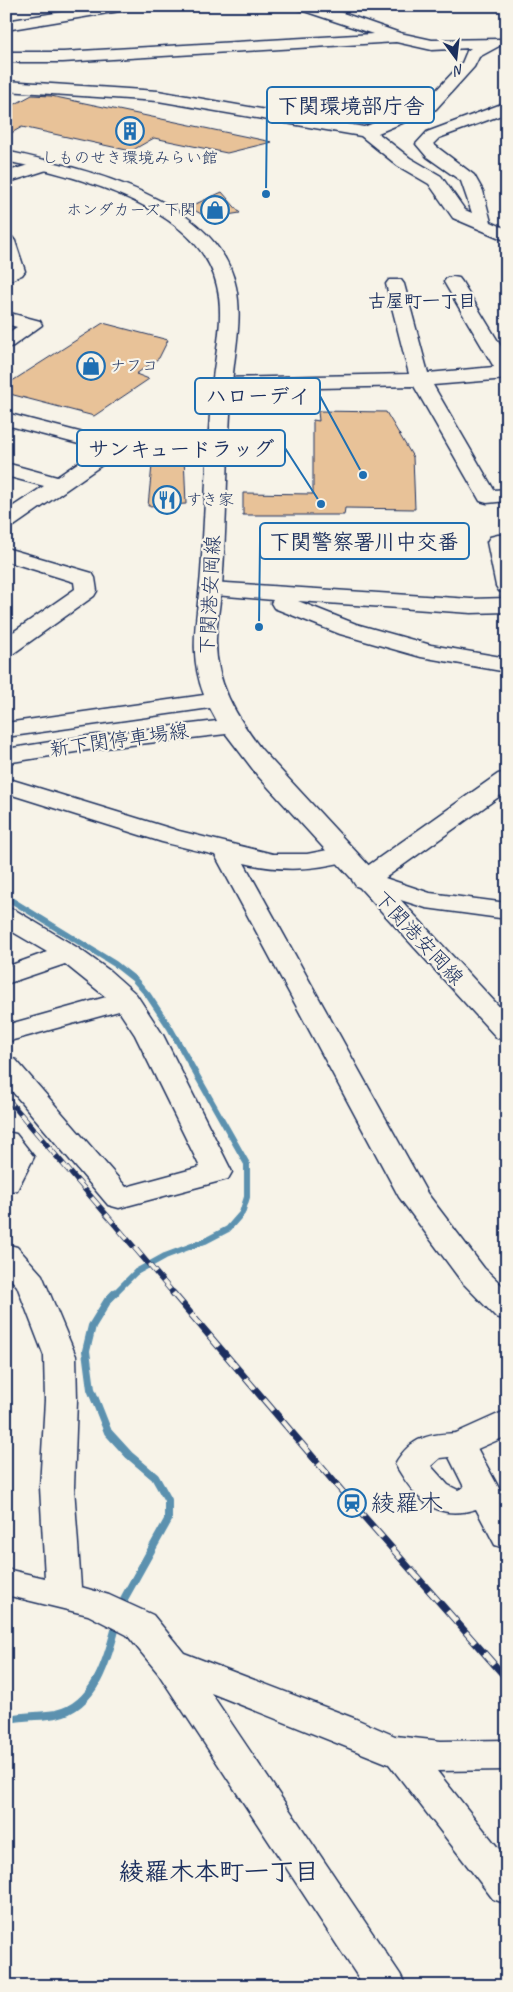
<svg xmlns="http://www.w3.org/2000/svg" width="513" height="1992" font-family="Caveat,'Klee One',sans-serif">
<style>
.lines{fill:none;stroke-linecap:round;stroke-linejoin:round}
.stream-far1{stroke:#5b91af;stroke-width:6}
.stream{stroke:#5b91af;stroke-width:8}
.building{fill:#e8c298;stroke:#1b2f5e}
.minor-casing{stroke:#1b2f5e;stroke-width:3}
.major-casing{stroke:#1b2f5e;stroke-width:3}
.minor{fill:#f7f3e8;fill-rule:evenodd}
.major{fill:#f7f3e8;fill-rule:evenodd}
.rail-far1-casing{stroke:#1b2f5e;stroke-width:5.5}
.rail-casing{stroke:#1b2f5e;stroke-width:7}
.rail-far1{stroke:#f7f3e8;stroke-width:4;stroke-dasharray:11;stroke-linecap:butt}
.rail{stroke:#f7f3e8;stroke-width:5;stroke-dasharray:14;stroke-linecap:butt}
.labels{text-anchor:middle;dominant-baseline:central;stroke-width:4.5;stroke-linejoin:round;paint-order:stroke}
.far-poi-label{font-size:16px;fill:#1b2f5e;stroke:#f7f3e8;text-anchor:start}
.far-neighbourhood-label{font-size:18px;font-weight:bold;fill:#1b2f5e;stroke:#f7f3e8}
.street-label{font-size:20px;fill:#1b2f5e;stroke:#f7f3e8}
.near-poi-label{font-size:24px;fill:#1b2f5e;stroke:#f7f3e8;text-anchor:start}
.near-neighbourhood-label{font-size:25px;font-weight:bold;fill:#1b2f5e;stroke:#f7f3e8}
.leader{fill:none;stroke:#1f6fb2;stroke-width:2}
.callout-dot{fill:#1f6fb2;stroke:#f7f3e8;stroke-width:2}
.callout{fill:#f7f3e8;stroke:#1f6fb2;stroke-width:2}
.callout-label{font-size:21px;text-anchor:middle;font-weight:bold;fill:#1b2f5e}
</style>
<rect width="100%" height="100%" fill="#f7f3e8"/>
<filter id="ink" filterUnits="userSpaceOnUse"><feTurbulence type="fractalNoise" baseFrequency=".02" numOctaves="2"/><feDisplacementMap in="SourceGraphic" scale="10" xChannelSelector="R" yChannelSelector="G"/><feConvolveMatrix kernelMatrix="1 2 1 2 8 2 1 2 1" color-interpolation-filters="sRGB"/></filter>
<g filter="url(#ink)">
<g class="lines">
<polyline class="stream-far1" points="6,897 115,964 134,979 148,995 170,1028 247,1164 247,1197 242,1213 228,1229 205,1241 165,1256 136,1272 114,1294"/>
<g class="stream">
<polyline points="115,1293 108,1300 92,1326 86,1351 91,1389 108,1432 129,1455 155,1477 168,1500 168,1520 125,1597 122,1608"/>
<path d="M6,1720c16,-5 33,-3 50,-6 40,-8 52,-57 61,-91"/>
</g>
</g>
<g class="building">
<polygon points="32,95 51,96 272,142 227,153 154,138 131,151 22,127 6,136 6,109"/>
<polygon points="222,192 240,213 208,218 189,207"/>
<polygon points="103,323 168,340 159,358 136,374 149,379 94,416 6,393 6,385"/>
<polygon points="318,411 386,412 413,457 415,509 345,508 344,515 243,515 243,493 313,494 313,420 319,421"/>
<polygon points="153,455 184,456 186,504 148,506"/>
</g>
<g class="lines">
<defs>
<g id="minor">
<polygon points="98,6 133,6 126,10 6,30 6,21"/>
<polygon points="296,6 323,6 400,33 432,40 501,39 504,42 501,45 479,57 474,67 436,109 378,133 410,158 441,176 465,210 472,213 461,181 427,157 416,144 427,132 507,102 507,113 439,138 433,144 474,175 483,191 491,222 507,229 507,241 453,218 429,184 398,166 361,136 158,101 6,91 6,81 158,91 364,127 424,103 462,63 467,51 471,48 432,50 396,42 63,62 6,62 6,52 63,52 373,34 298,9"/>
<polygon points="44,160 50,161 52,165 50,169 6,183 6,172"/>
<polygon points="6,236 12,237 15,241 25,271 22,275 6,282"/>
<polygon points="453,277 459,278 462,282 507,356 507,379 433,385 494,490 507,489 507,501 487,503 480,501 414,386 222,390 215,388 212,384 215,380 222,378 409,374 386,284 389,280 401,280 404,284 428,373 494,367 444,282 447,278"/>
<polygon points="6,312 40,321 42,325 13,346 6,348 6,334 17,327 6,324"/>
<polygon points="6,413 118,442 121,446 112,458 14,526 6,527 6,511 44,486 6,476 6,463 57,477 98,449 6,425"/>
<polygon points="498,535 507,535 507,593 499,591 496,586 487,542 490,537"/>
<polygon points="6,548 92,573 95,578 97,591 94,596 14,653 6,655 6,637 75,589 74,582 6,561"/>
<polygon points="211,582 471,599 507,598 507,612 471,613 298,601 356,624 431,645 507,658 507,672 421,657 340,634 274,608 271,603 273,600 203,594 200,589 203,584"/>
<polygon points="507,772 507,791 385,878 430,893 507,903 507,919 426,908 356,886 352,880 356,874 498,774"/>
<path d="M6,778l173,53 94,23h34l36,-7 9,3 4,5 -4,5c-39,10 -68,12 -108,3l183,330 57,75 23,22v30l-11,-3 -34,-35 -63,-85 -184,-342 -53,-13 -156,-49z"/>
<polygon points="6,908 15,910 78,948 110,971 136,994 163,1035 232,1172 228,1179 119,1208 108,1205 6,1084 6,1057 16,1060 126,1187 200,1167 135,1035 119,1011 6,1042 6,1025 106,997 65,964 6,984 6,967 47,952 6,928"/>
<polygon points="6,1132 16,1134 34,1157 17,1190 6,1192"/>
<polygon points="6,1244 17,1247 42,1275 76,1356 77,1400 74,1487 81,1587 109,1595 153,1615 184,1653 356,1719 395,1736 441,1741 507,1740 507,1770 437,1771 507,1859 507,1904 493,1899 389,1764 211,1693 400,1974 406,1986 364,1986 158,1673 127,1635 88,1615 6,1595 6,1569 45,1578 40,1487 45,1400 44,1356 17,1286 6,1274"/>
<path d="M459,1433l12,4 36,66v46l-12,-4 -19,-36c-42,13 -62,-12 -81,-45 16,-28 35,-30 64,-31zM449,1457l15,30 -6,3 -10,-5 -17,-19 9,-8z"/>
</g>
<g id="major">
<path d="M6,151c75,17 212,47 230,136 7,33 -2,66 -4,98 -5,62 -5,124 -9,186 -1,23 -6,45 -7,68 -1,43 20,77 45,110l246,266v25l-10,-2 -239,-262 -32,-42 -138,16 -82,13v-14l82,-13 129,-15 -7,-13 -204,29v-14l198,-28c-17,-44 -6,-78 -3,-123 4,-62 6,-123 11,-185 3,-33 13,-68 5,-101 -17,-80 -143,-110 -211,-125z"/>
<polygon points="507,1410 507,1436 459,1457 447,1453 442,1445 447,1437"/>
</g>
</defs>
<use href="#minor" class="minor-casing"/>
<use href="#major" class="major-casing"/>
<use href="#minor" class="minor"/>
<use href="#major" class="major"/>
<defs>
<polyline id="rail-far1" points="6,1097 174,1294"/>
<polyline id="rail" points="173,1293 352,1503 507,1679"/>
</defs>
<use href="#rail-far1" class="rail-far1-casing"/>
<use href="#rail" class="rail-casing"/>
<use href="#rail-far1" class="rail-far1"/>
<use href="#rail" class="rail"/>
</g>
</g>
<defs>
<symbol id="building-ring" viewBox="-11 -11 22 22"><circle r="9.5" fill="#f7f3e8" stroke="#1f6fb2" stroke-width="1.5"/><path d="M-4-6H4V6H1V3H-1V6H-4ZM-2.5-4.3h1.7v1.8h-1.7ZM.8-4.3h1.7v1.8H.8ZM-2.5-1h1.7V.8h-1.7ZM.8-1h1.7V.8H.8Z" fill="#1f6fb2"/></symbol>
<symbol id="shop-ring" viewBox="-11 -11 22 22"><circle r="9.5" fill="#f7f3e8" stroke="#1f6fb2" stroke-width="1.5"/><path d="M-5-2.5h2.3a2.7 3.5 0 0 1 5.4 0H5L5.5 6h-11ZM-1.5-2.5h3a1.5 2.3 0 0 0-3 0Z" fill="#1f6fb2"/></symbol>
<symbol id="restaurant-ring" viewBox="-11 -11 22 22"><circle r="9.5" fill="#f7f3e8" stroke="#1f6fb2" stroke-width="1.5"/><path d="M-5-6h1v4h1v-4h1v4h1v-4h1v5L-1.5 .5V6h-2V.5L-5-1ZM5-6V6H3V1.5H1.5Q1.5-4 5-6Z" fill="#1f6fb2"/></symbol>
<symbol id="station-ring" viewBox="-11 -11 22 22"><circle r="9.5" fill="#f7f3e8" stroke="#1f6fb2" stroke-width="1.5"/><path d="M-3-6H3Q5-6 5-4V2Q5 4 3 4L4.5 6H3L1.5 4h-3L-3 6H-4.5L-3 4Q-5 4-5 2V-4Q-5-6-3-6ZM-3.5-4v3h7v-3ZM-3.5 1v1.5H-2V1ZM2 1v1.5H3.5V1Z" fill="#1f6fb2"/></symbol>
</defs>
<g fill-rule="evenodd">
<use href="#building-ring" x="114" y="115" width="32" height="32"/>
<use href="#shop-ring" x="199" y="194" width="32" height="32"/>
<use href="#shop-ring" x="75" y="350" width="32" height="32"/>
<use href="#restaurant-ring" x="151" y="484" width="32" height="32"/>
<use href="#station-ring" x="336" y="1487" width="32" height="32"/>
</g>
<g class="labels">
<g class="far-poi-label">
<text x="130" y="158" text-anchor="middle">しものせき環境みらい館</text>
<text x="196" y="210" text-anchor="end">ホンダカーズ 下関</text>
<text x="110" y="366">ナフコ</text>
<text x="186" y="500">すき家</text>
</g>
<g class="far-neighbourhood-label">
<text x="422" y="301">古屋町一丁目</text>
</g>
<g class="street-label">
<text transform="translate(210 595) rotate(-87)">下関港安岡線</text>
<text transform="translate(119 740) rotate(-8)">新下関停車場線</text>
<text transform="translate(419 938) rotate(47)">下関港安岡線</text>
</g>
<g class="near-poi-label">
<text x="371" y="1503">綾羅木</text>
</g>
<g class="near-neighbourhood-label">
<text x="219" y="1872">綾羅木本町一丁目</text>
</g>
</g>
<path class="leader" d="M266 194L267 105M363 475L320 396M321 504L285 448M259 627L260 541"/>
<g class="callout-dot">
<circle cx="266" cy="194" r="5"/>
<circle cx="363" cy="475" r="5"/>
<circle cx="321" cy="504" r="5"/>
<circle cx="259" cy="627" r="5"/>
</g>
<g class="callout">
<rect x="267" y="87" width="167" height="36" rx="5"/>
<rect x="195" y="378" width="125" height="36" rx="5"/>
<rect x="77" y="430" width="208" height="36" rx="5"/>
<rect x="260" y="523" width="209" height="36" rx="5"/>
</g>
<g class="callout-label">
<text x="351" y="113">下関環境部庁舎</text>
<text x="258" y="403">ハローデイ</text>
<text x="181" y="456">サンキュードラッグ</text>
<text x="364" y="549">下関警察署川中交番</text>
</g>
<rect width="513" height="1992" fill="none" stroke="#f7f3e8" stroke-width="25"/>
<rect x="12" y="12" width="488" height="1967" fill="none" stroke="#1b2f5e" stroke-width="2" filter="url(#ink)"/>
<g transform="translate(456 58) rotate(165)" stroke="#f7f3e8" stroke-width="4" paint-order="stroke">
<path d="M0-4L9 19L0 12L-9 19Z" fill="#1b2f5e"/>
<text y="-8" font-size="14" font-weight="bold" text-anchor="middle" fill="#1b2f5e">N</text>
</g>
</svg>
